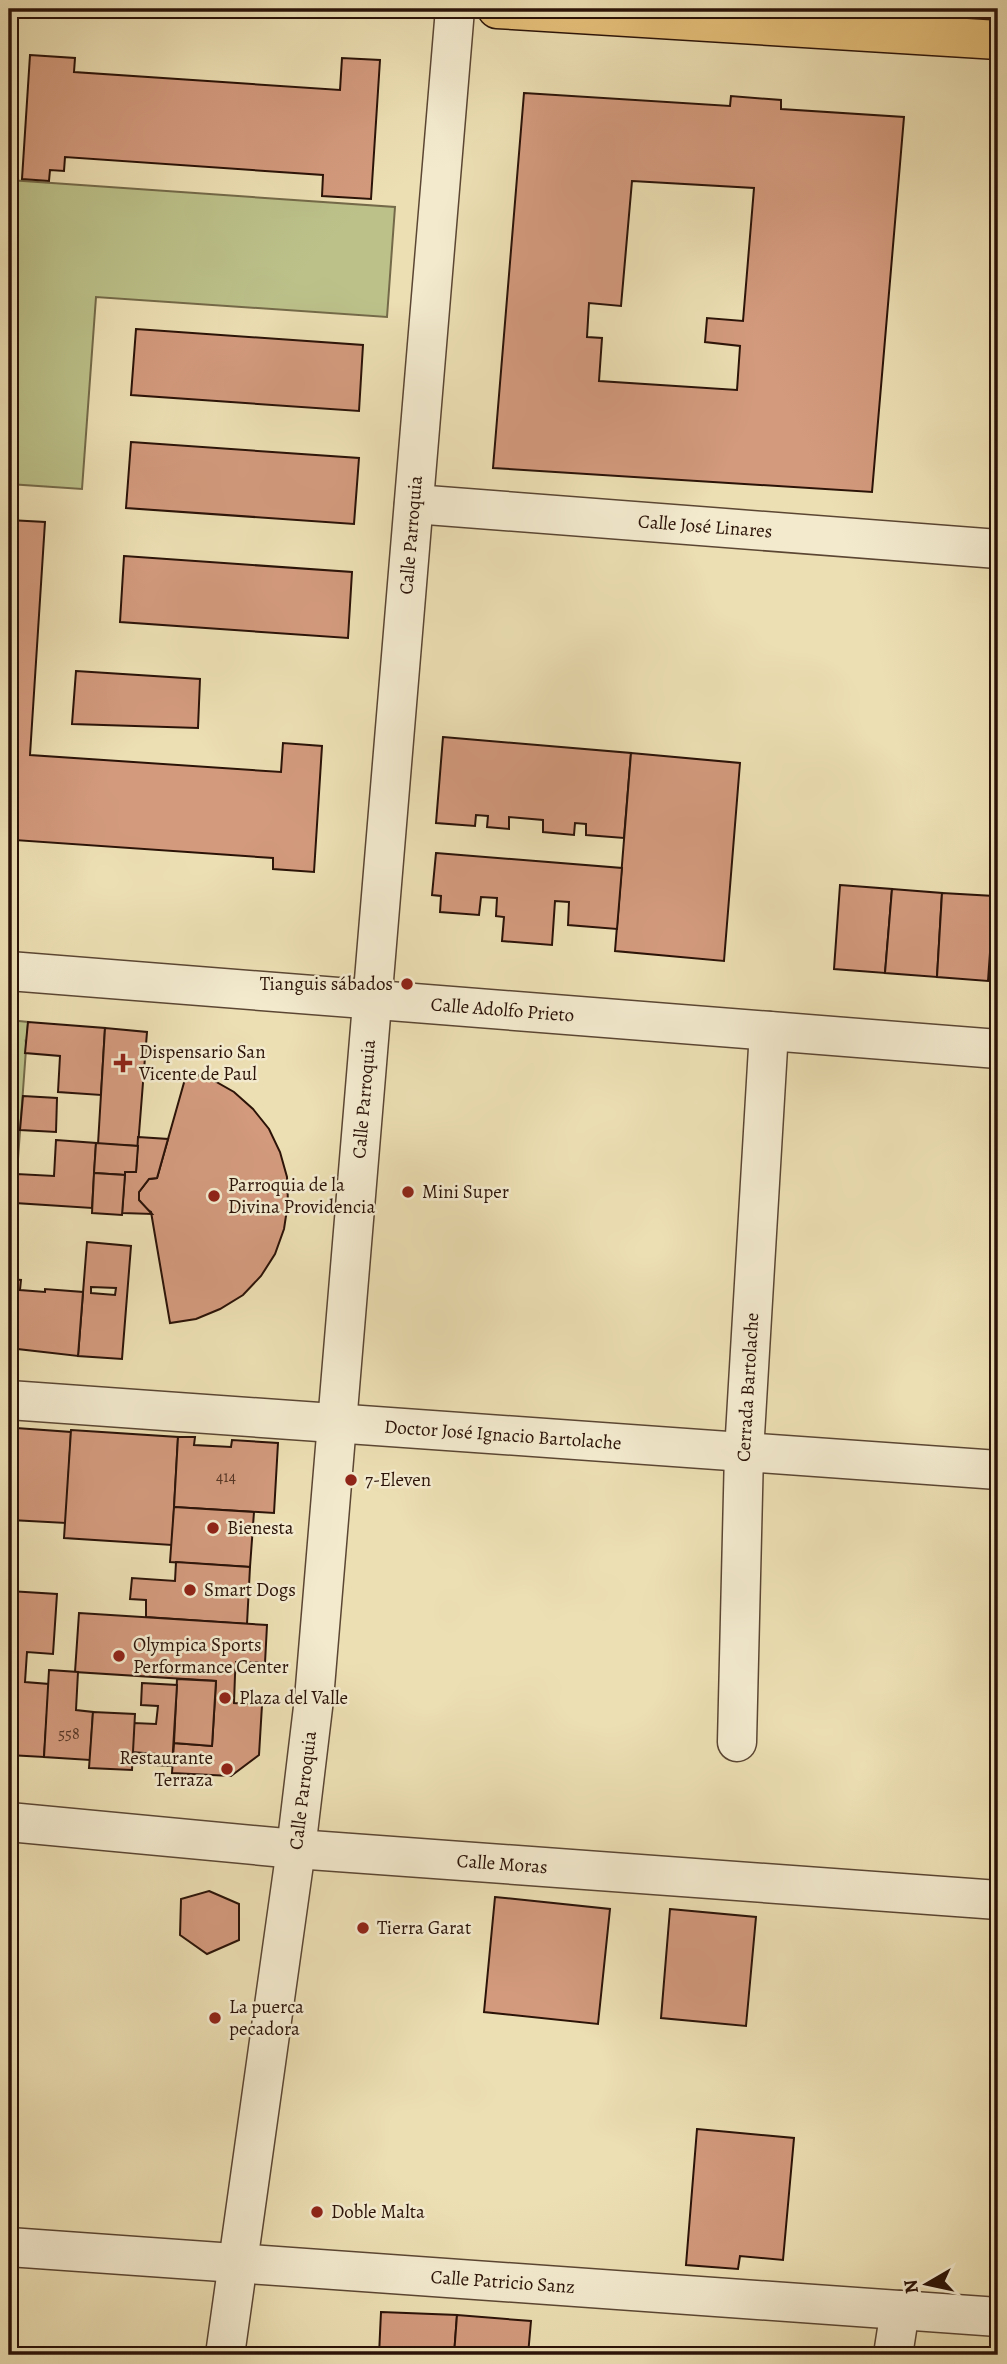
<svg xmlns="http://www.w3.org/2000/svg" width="1007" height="2364" font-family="Alegreya,serif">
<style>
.grass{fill:url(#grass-tufts);stroke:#746a49;stroke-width:2}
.garden{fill:#bcc18a;stroke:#746a49;stroke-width:2}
.building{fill:#d39a7d;stroke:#2b1308;stroke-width:2;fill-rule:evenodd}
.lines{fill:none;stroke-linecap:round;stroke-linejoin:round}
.street-casing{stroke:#5b4633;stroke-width:41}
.primary-casing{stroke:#2b1308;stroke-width:41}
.street{stroke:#f3eace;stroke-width:38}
.primary{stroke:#e6c07a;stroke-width:38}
.poi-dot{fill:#8f2418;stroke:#f3eace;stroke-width:2.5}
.labels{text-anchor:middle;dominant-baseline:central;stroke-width:5;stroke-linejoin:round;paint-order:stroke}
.number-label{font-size:16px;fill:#553525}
.street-label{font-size:19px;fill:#2b1308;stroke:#f3eace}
.poi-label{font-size:19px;fill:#2b1308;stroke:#f3eace;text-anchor:start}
</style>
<defs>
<pattern id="grass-tufts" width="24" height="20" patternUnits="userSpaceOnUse" patternTransform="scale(1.75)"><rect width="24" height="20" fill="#bcc18a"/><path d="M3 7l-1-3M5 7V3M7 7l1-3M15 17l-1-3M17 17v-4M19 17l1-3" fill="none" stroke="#a2a576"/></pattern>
</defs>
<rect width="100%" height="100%" fill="#ecdfb3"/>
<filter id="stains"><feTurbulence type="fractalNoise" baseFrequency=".00286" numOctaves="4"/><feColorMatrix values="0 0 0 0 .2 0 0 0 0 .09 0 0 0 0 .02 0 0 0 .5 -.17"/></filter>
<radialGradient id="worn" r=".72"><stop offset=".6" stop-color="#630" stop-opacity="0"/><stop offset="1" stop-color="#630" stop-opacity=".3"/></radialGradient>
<polygon class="grass" points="9,1020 28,1022 11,1254 9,1254"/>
<polygon class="garden" points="9,180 395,207 387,317 96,297 82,489 9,484"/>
<g class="building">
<polygon points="30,55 75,58 74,72 340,90 342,58 380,60 371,199 322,196 323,175 65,157 64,171 50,170 49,181 22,179"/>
<path d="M524,93l206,13 1,-10 50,4v9l123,8 -32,375 -379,-24zM632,181l122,7 -11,133 -36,-3 -2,24 35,4 -3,44 -138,-9 3,-43 -15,-1 2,-34 32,3z"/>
<polygon points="136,329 363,345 359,411 131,395"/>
<polygon points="131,442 359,458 354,524 126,508"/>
<polygon points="9,520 45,522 30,755 281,772 283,743 322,746 314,872 273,869 273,858 15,840 13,868 9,867"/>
<polygon points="124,556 352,572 348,638 120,622"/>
<polygon points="76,671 200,679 198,728 72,724"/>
<polygon points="443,737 631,753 624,838 586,835 586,824 575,823 574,835 543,832 543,820 509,817 509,829 487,827 488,816 476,815 475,826 436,823"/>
<polygon points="631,753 740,763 724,961 615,951"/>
<polygon points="436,853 622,868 617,929 568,925 569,902 555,901 552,945 502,941 504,917 496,916 497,898 481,897 479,915 440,912 441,896 432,895"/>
<polygon points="840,885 892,889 885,973 834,969"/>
<polygon points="892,889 942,893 937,977 885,973"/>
<polygon points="942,893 994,896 988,981 937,977"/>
<polygon points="28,1022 105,1028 101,1095 58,1092 60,1056 25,1053"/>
<polygon points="105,1028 147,1032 138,1146 98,1144"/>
<polygon points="187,1072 211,1079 234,1092 253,1109 269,1129 280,1152 287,1177 288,1203 284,1229 275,1254 261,1276 243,1295 220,1309 196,1319 170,1323 151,1212 144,1208 139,1200 139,1192 149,1179 157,1178"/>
<polygon points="23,1096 57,1098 56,1132 20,1130"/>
<polygon points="138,1137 168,1139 157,1178 149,1179 139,1192 139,1200 152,1214 122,1213 125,1172 136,1172"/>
<polygon points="56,1140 96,1143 92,1208 15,1203 17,1174 54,1176"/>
<polygon points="96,1143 138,1146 136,1172 125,1172 125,1175 94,1173"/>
<polygon points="94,1173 125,1175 122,1215 92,1213"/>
<path d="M87,1242l44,4 -9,113 -44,-3zM91,1287l25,1 -1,7 -24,-2z"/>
<polygon points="9,1279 21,1280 20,1290 45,1292 45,1289 83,1292 78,1356 9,1348"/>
<polygon points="9,1427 16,1428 13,1479 9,1479"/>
<polygon points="16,1428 71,1432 66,1523 11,1520"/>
<polygon points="71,1430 178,1437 172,1545 64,1538"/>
<polygon points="178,1437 195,1437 194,1445 231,1447 232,1440 278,1443 274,1513 174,1507"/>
<polygon points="174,1507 254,1512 250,1567 170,1562"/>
<polygon points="176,1562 250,1567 247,1624 146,1617 146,1600 130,1599 132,1578 175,1581"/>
<polygon points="9,1591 57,1594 53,1654 27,1652 25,1682 49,1684 44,1757 9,1755"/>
<polygon points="79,1613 267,1625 265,1663 236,1662 235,1675 234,1703 262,1705 259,1755 231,1776 172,1773 174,1743 212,1746 216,1681 75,1672"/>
<polygon points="49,1670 78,1672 76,1710 93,1712 90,1760 44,1757"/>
<polygon points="177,1679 216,1681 212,1746 174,1743"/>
<polygon points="142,1683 177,1685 172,1766 154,1765 155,1754 132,1752 134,1723 156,1724 158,1706 141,1705"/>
<polygon points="93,1712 135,1714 132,1770 89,1768"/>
<polygon points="209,1891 239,1904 239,1940 207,1954 180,1935 181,1899"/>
<polygon points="495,1897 610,1909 598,2024 484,2012"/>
<polygon points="670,1909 756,1917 746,2026 661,2018"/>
<polygon points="697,2129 794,2138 783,2260 740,2256 738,2269 686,2265"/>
<polygon points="381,2312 457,2315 454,2355 379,2355"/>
<polygon points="457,2315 531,2321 528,2355 454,2355"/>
</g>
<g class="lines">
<defs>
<g id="street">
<path id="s1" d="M414,504l584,45"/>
<path id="s2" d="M9,971l989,78"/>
<path id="s3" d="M9,1400l989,70"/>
<path id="s4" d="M737,1742l7,-290 25,-421"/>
<path id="s5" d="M9,1822l287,27 702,51"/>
<path id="s6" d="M9,2247l989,70"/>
<path id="s7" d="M225,2355l71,-506 18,-150 141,-1690"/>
<polyline points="893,2355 900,2310"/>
</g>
<polyline id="primary" points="497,9 998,40"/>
</defs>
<use href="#street" class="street-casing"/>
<use href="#primary" class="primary-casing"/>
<use href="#street" class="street"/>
<use href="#primary" class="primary"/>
</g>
<g class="poi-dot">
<circle cx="407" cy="984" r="7"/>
<path d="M119.5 1052.5h7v7h7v7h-7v7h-7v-7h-7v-7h7z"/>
<circle cx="408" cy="1192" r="7"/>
<circle cx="214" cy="1196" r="7"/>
<circle cx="351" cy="1480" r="7"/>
<circle cx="213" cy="1528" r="7"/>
<circle cx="190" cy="1590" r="7"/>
<circle cx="119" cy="1656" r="7"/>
<circle cx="225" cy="1698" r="7"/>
<circle cx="227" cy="1769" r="7"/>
<circle cx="363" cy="1928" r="7"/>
<circle cx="215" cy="2018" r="7"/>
<circle cx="317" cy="2212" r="7"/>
</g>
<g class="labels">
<g class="number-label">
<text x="226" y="1477">414</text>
<text x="69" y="1734">558</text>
</g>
<g class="street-label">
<text stroke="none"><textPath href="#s1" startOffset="292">Calle José Linares</textPath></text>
<text stroke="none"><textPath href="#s7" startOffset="1830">Calle Parroquia</textPath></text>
<text stroke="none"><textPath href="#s2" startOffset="495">Calle Adolfo Prieto</textPath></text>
<text stroke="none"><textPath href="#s7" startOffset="1264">Calle Parroquia</textPath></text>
<text stroke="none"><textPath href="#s4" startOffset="355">Cerrada Bartolache</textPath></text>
<text stroke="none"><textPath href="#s3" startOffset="495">Doctor José Ignacio Bartolache</textPath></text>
<text stroke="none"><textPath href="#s7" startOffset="570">Calle Parroquia</textPath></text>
<text stroke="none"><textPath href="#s5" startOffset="495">Calle Moras</textPath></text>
<text stroke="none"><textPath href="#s6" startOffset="495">Calle Patricio Sanz</textPath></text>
</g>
<g class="poi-label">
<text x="393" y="984" text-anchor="end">Tianguis sábados</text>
<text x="139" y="1052">Dispensario San<tspan x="139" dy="22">Vicente de Paul</tspan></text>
<text x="228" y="1185">Parroquia de la<tspan x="228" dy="22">Divina Providencia</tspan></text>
<text x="422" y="1192">Mini Super</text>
<text x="365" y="1480">7-Eleven</text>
<text x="227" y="1528">Bienesta</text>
<text x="204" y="1590">Smart Dogs</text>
<text x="133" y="1645">Olympica Sports<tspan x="133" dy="22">Performance Center</tspan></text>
<text x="239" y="1698">Plaza del Valle</text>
<text x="213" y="1758" text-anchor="end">Restaurante<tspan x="213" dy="22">Terraza</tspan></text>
<text x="377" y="1928">Tierra Garat</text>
<text x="229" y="2007">La puerca<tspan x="229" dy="22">pecadora</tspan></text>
<text x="331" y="2212">Doble Malta</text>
</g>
</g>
<rect width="1007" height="2364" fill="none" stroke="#ecdfb3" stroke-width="35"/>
<rect x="10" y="10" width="986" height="2343" fill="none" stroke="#2b1308" stroke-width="3.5"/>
<rect x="18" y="18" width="972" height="2329" fill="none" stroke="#2b1308" stroke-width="2"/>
<g transform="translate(927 2284) rotate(261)" stroke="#f3eace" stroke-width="5" paint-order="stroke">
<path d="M0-5L12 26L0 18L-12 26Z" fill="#2b1308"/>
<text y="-10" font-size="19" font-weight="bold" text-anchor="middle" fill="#2b1308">N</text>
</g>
<rect width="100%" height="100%" filter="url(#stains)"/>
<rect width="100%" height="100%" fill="url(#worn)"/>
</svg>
